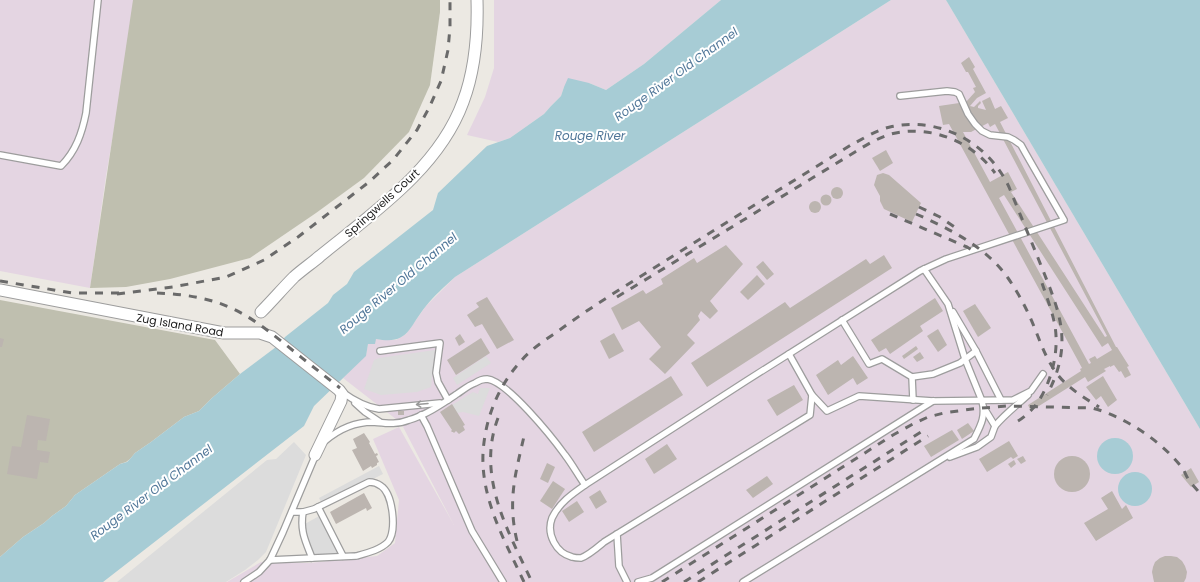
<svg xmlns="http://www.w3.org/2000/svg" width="1200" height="582" font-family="Poppins,sans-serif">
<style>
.industrial{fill:#e4d5e2}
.construction{fill:#bfbfaf}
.parking{fill:#dcdcdc}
.water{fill:#a7ccd5}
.building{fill:#bcb5b0;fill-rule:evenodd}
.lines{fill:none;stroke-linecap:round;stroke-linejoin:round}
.service-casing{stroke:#9d9d9d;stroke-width:8}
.minor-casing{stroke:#9d9d9d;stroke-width:13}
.service{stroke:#fff;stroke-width:5.5}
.minor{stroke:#fff;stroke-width:11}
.rail{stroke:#6a6a6a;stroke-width:3;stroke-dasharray:8 8;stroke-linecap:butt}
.oneway{stroke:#999}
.labels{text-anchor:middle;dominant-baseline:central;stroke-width:4;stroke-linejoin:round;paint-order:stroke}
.street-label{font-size:11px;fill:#1c1c1c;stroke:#fff}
.water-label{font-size:12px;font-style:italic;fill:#517799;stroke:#fff}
</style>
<rect width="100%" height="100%" fill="#ece9e3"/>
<g class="industrial">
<polygon points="0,0 136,0 106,176 90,288 0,271"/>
<polygon points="494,0 721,0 644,64 606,90 589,83 564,87 561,96 551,106 544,114 510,138 498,142 467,135 485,97 494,68"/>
<polygon points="891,0 946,0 1200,429 1200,582 227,582 261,562 309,563 377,556 395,543 399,500 373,439 399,427 454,525 401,423 343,378 366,355 368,344 376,339 385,340 396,340 406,334 426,306 455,277"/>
</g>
<g class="construction">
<polygon points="133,0 440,0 440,12 430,85 409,132 364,178 316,213 250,258 170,279 126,287 90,288"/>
<polygon points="0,300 215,340 240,374 212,398 199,411 184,417 151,442 135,453 130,459 126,462 120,464 75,495 66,506 52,516 44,523 23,537 0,557"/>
</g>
<g class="parking">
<polygon points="435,350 431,387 417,392 381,395 364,389 374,360 379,358"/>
<polygon points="486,356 491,363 457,385 453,378"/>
<polygon points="480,388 490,388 479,416 463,412 457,413 452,405 473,392 478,394"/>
<polygon points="294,442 306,455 266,552 258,560 245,570 226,582 117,582 267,460 276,459"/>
<polygon points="379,466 383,474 322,504 319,498"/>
<polygon points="321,515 340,554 313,556 303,525"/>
</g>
<g class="water">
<path d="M721,0h170l-436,277c-10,9 -21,19 -29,29 -18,22 -17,39 -50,33l-1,5h-7l-2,12 -52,50 -10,20 -201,156h-103v-25l23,-20 21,-14 8,-7 14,-10 9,-11 45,-31 7,-2 3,-3 5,-6 16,-11 33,-25 15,-6 13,-13 28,-24 40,-30 5,-7 43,-34 5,-8 14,-11 7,-12 79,-62 5,-17 49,-47 23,-8 34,-24 7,-8 10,-10 3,-9 4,-9 21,5 17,7 38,-26z"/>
<polygon points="946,0 1200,0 1200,429"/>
<circle cx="1115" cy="456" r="18"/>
<circle cx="1135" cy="489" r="17"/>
</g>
<g class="building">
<path d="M969,57l6,10 -2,2 13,24 -9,5 -7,8 4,1 6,-6 1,2 -3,3v2l8,2 -4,-9 8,-4 5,12 6,-3 7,12 -8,4 116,225h1l12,19 -2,1 4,8 -6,3 -4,-7 -2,1 -5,-7 -4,2v-1l-6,3 2,2 -18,11 -3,-5 -54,34 -3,-6 53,-34 -1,-2 2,-1 -133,-244 -6,1 -4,-19 27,-4 9,-10 -2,-4 3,-1 -8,-15h-2l-5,-9zM988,123l2,4 5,-3 112,212 -2,1 -94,-145 6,-3 -9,-17 -18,10 -27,-50h8zM1004,195l98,152 6,-4 4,7 -15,9 -2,-3 -6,3 2,4 -2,1 -90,-166z"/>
<polygon points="886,150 893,163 880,171 872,158"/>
<polygon points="883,173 889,175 921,203 912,222 884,209 880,201 880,196 874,185 877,175"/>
<circle cx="837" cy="193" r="6"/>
<circle cx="826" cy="200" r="5.5"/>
<circle cx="815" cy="207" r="6"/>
<polygon points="726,245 743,264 710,301 718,311 710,319 701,311 698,316 700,320 687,335 695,343 665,374 649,359 661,347 639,321 622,330 611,308 643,290 646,294 663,284 661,279 694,258 697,263"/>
<polygon points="884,255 892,268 707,387 691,363 785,302 790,308 866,259 870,264"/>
<polygon points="763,261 774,274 767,280 756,267"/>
<polygon points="757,275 765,284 748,300 740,292"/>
<polygon points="487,297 514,340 497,349 482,324 475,327 467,315 479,307 476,303"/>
<polygon points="935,298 943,311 920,326 923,331 890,354 886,348 879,352 871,340"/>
<polygon points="975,304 991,328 978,337 963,311"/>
<polygon points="938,329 947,345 938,352 927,336"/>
<polygon points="614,333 624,351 609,359 600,341"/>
<polygon points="460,334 465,342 459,346 455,338"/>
<polygon points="0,338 4,339 2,347 0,347"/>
<polygon points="481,338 490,353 456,375 447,360"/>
<polygon points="916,346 918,349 904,359 902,356"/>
<polygon points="920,352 924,358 917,362 913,357"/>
<polygon points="853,356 868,378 857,385 853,378 828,395 816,375 838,360 841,365"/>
<polygon points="671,376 683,395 594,452 582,432"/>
<polygon points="1103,376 1117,400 1108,407 1101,396 1096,400 1086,387"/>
<polygon points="794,385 803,400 777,416 767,400"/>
<polygon points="452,404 465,425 463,426 465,430 459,434 456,431 454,433 453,432 452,432 451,431 452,430 440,412"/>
<rect x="398" y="411" width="6" height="4"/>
<polygon points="27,415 50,419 46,441 38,440 37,450 50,452 48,463 40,462 37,479 7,474 12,446 21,447"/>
<polygon points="968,423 974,431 962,439 957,430"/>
<polygon points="952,430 959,440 931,457 924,446"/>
<polygon points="364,433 370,442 369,443 375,454 377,453 378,455 376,456 379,462 377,463 377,465 372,468 371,466 363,471 352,450 357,448 353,439"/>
<polygon points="1009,441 1018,456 1013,459 1011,457 987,472 979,459"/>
<polygon points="667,444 677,459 654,474 645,459"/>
<polygon points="1023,456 1026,461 1021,464 1017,459"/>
<circle cx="1072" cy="474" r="18"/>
<polygon points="1014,460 1016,464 1011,468 1008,464"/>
<polygon points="547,463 555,467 548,483 540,479"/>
<polygon points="1191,468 1199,482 1191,487 1181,475"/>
<polygon points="767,476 773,484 753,498 746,490"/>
<polygon points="553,481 565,489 552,509 540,501"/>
<polygon points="600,490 607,502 596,509 589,497"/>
<polygon points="1112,491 1122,509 1126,505 1133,518 1096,541 1084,523 1108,509 1101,498"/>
<polygon points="364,493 372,508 367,511 366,508 336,524 330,512"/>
<polygon points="577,501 584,512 569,522 562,511"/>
<polygon points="1165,556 1171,556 1177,557 1182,561 1185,566 1187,572 1186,578 1184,582 1154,582 1152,572 1153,567 1155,562 1160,558"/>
</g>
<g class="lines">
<defs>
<g id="service">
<path d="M0,155l61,11c15,-15 21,-33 25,-53l12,-113"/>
<polyline points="953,312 976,351"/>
<polyline points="842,320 869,364 882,359 912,377 913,400"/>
<polyline points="380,351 440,343 436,373 438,382 448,400"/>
<polyline points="912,377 933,374 960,363 976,351 1001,400"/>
<path d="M342,392c11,8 23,15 37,17l61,-6"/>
<polyline points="812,395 827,411 859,396 933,401 1013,400 1031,391 1043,374"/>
<polyline points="355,403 365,412 380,422"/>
<polyline points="421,415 427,426 472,531 503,582"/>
<path d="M995,426c10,-12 22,-21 33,-31"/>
<path d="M325,441c14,-12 30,-19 48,-19 12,1 24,3 36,-2 17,-5 33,-16 48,-26 6,-4 12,-9 18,-11 3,-2 9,-4 12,-4 20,2 65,58 78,76 7,9 13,20 20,30l161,-104 174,-110 26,-12 118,-39 -38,-66 -5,-9 -7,-5 -6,-3 -18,-2 -8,-4 -7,-7 -7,-10 -9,-20 -4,-2 -8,-1 -47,5"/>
<polyline points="950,457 977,447 991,437 995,426 984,408"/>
<path d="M585,485c-13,9 -26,18 -33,33 -6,16 4,35 20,39 3,1 7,1 9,1 8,-3 17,-11 23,-16l206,-127 2,-20 -23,-41"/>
<polyline points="318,507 343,556"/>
<path d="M303,512c-3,19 2,28 9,46"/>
<polyline points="617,534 619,566 627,582"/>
<path d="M270,560l86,-4c11,-3 24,-6 32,-14 9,-11 5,-48 -7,-56 -4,-3 -7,-4 -12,-4l-55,27 -11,3h-11"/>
<polyline points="244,582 259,572 270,560 283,532 316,454"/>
<polyline points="638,582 652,578 933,401"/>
<path d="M743,582l231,-143c7,-14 12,-23 8,-38l-17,-42 -17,-55 -24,-35"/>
</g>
<g id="minor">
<polyline points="0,290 224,333 260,333 272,337 339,390 342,394 341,401 315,455"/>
<path d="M261,312c11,-11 22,-24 33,-35 9,-8 18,-14 26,-21 53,-43 119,-88 143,-154 12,-32 15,-68 14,-102"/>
</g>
</defs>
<use href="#service" class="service-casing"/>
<use href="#minor" class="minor-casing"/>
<use href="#service" class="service"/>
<use href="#minor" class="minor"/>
<g class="rail">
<polyline points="919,207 940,217 959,230"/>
<polyline points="890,214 967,247 975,252"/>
<path d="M916,214c34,15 70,33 92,64 11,16 20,33 27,51 6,15 11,29 20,42 11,16 28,26 44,36"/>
<polyline points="0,281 72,293 123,293"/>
<path d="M157,293c24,1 49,4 72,14 21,9 38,23 56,37 18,15 36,29 55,44"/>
<polyline points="117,294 173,287 226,277 264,260 298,237 369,182 393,160 417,130 429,108 441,81 448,50 450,27 450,0"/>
<path d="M617,297l238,-145c11,-7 23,-14 36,-18 38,-10 81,7 104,39"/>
<path d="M498,418c-22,58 10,113 34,164"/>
<path d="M1018,421c8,-5 15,-12 20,-19 15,-23 22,-55 16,-81 -3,-13 -8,-26 -12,-38"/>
<path d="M517,541c-10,-42 -1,-69 8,-109"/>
<path d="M524,582c-19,-41 -43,-82 -41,-129 2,-34 15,-67 38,-92 11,-13 26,-22 40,-32 22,-16 45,-31 69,-46 73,-46 147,-92 221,-138 12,-6 25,-15 39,-18 49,-11 98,15 119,60 10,25 21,51 31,76 20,50 34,80 7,132"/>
<path d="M662,582l231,-147 20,-11 15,-7 16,-4 28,-4 34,-3 86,2c32,8 71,34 91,61 2,3 3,7 6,11 3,5 8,9 11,14"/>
<polyline points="684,582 924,430"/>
<polyline points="698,582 928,436"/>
</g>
</g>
<defs><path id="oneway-shaft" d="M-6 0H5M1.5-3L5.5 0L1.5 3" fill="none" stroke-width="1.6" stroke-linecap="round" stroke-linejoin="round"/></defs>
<use class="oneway" href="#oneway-shaft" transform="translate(422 404) rotate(175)"/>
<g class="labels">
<g class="street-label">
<text transform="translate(382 203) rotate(-42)">Springwells Court</text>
<text transform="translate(180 325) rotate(10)">Zug Island Road</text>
</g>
<g class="water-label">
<text transform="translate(676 74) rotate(-36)">Rouge River Old Channel</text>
<text x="590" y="135">Rouge River</text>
<text transform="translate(398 283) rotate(-40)">Rouge River Old Channel</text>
<text transform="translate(151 492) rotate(-37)">Rouge River Old Channel</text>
</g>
</g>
</svg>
